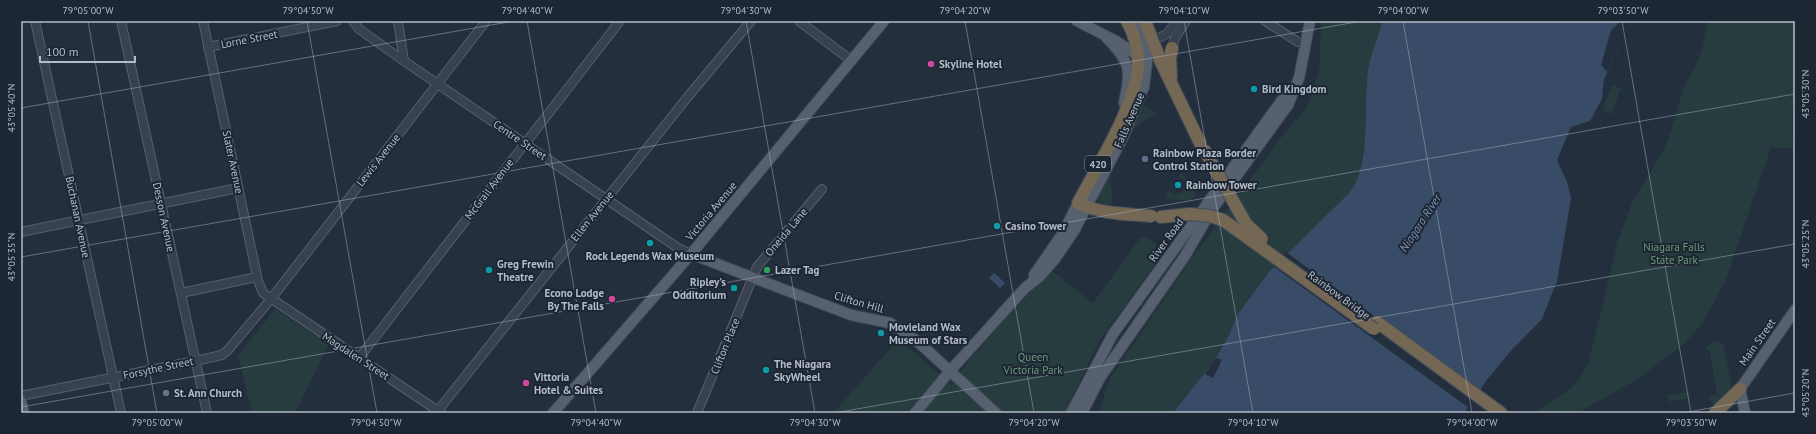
<svg xmlns="http://www.w3.org/2000/svg" width="1816" height="434" font-family="'PT Sans',sans-serif">
<style>
.green{fill:#263c3f}
.water{fill:#394c67}
.pier{fill:#242f3e}
.lines{fill:none;stroke-linecap:round;stroke-linejoin:round}
.minor-casing{stroke:#565f6c;stroke-width:10}
.major-casing{stroke:#414a57;stroke-width:12}
.highway-casing{stroke:#434c59;stroke-width:14}
.minor{stroke:#38414e;stroke-width:8}
.major{stroke:#56606e;stroke-width:10}
.highway{stroke:#746855;stroke-width:12}
.highway-bridge-casing{stroke:#434c59;stroke-width:14;stroke-linecap:butt}
.highway-bridge{stroke:#746855;stroke-width:12}
.ticks{fill:none;stroke:#b4bcc9;stroke-width:1;stroke-opacity:0.45}
.hotel-dot{fill:#d1479c;stroke:#1d2633;stroke-width:1.5}
.culture-dot{fill:#0f9aa8;stroke:#1d2633;stroke-width:1.5}
.service-dot{fill:#5c6f8a;stroke:#1d2633;stroke-width:1.5}
.leisure-dot{fill:#2e9e5b;stroke:#1d2633;stroke-width:1.5}
.worship-dot{fill:#6b7280;stroke:#1d2633;stroke-width:1.5}
.labels{text-anchor:middle;dominant-baseline:central;stroke-width:4;stroke-linejoin:round;paint-order:stroke}
.shield{fill:#1d2633;stroke:#878f9c;stroke-width:1}
.shield-label{font-size:10px;font-weight:bold;fill:#b4bcc9}
.street-label{font-size:11px;fill:#b4bcc9;stroke:#1d2633}
.poi-label{font-size:11px;font-weight:bold;fill:#b4bcc9;stroke:#1d2633;text-anchor:start}
.park-label{font-size:11px;fill:#6b9a76;stroke:#1d2633}
.water-label{font-size:12px;font-style:italic;fill:#7c92b1;stroke:#1d2633}
.neatline{fill:none;stroke:#b4bcc9;stroke-width:1.5}
.ticks-label{font-size:10px;text-anchor:middle;fill:#b4bcc9}
</style>
<rect width="100%" height="100%" fill="#242f3e"/>
<g class="green">
<path d="M1321,21h61c-3,17 -12,32 -14,50 -5,35 4,92 -18,121l-81,80 -31,42 -10,23 -14,24 -41,52h-75l13,-36 82,-121 90,-121 23,-27 13,-36z"/>
<path d="M1708,21h87v64l-3,32 1,32 -22,-2 -46,135 -23,42 -18,20 -46,35 -60,34h-44c26,-20 41,-19 55,-52l29,-121 14,-37 32,-54 7,-18 14,-48 10,-15 7,-19z"/>
<polygon points="1612,85 1621,88 1611,114 1602,110"/>
<polygon points="1146,102 1146,107 1158,114 1141,122 1129,135 1110,177 1110,185 1113,192 1111,206 1099,202 1097,193 1134,121 1136,121"/>
<path d="M1181,173c27,27 15,29 -16,26l4,-9 4,4 8,-1 6,-8 -3,-5 -6,-4z"/>
<polygon points="1146,237 1165,251 1101,338 1064,413 833,413 899,339 951,385 970,359 1050,269 1093,303 1140,238"/>
<polygon points="275,309 329,344 295,413 252,413 238,356"/>
<path d="M1713,341h4l6,3 8,39c-1,8 -8,17 -15,21l-5,-1 -2,-7 8,-2 -7,-43 -6,-1z"/>
<polygon points="1666,390 1668,395 1689,392 1690,398 1670,401 1670,407"/>
</g>
<g class="water">
<path d="M1382,21h250l-28,58 -2,20 -12,22 -19,6 -14,33 10,22 4,16 -14,83 -15,38 -33,34 -23,28 -22,32h-291l41,-52 14,-24 10,-23 31,-42 81,-80c22,-29 13,-86 18,-121 2,-18 11,-33 14,-50z"/>
<polygon points="994,273 1005,283 1000,288 989,278"/>
</g>
<g class="pier">
<polygon points="1625,21 1632,21 1607,72 1601,65 1611,30 1619,23"/>
<polygon points="1286,252 1480,393 1469,408 1273,266"/>
<polygon points="1216,358 1222,360 1213,378 1205,374"/>
</g>
<g class="lines">
<defs>
<g id="minor">
<polyline points="35,21 121,413"/>
<polyline points="121,21 207,413"/>
<polyline points="203,21 258,281 263,293 441,413"/>
<polyline points="353,21 359,29 404,61 678,248 691,254"/>
<polyline points="398,21 404,61"/>
<polyline points="799,21 852,61"/>
<polyline points="1265,21 1298,42 1306,44"/>
<polyline points="1161,37 1168,33 1176,21"/>
<polyline points="208,47 337,21"/>
<polyline points="1172,48 1175,38 1186,21"/>
<polyline points="21,232 238,188"/>
<polyline points="181,293 257,277"/>
<polyline points="359,358 620,21"/>
<polyline points="21,396 195,361 222,355 227,351 271,299 486,21"/>
<polyline points="436,413 686,99 751,21"/>
<polyline points="697,413 757,267 822,189"/>
</g>
<g id="major">
<polyline points="1077,21 1116,41 1143,59"/>
<path d="M1106,37c25,26 25,31 18,66"/>
<polyline points="691,254 851,315 890,323 917,341 996,413"/>
<polyline points="1034,275 1063,233 1078,203"/>
<polyline points="21,401 24,413"/>
<polyline points="553,413 691,254 884,21"/>
<polyline points="915,413 950,371 1025,288 1040,276 1055,259 1074,231 1123,137 1144,87 1148,54 1146,39 1139,21"/>
<polyline points="1071,413 1113,334 1282,100 1292,91"/>
<polyline points="1082,413 1100,378 1185,256 1211,211 1288,105 1299,78 1310,21"/>
<polyline points="1745,413 1740,389 1795,310"/>
</g>
<g id="highway">
<path d="M1127,21c6,11 10,23 11,35 4,41 -41,111 -60,147 22,11 49,11 73,13"/>
<polyline points="1145,21 1161,62 1200,143"/>
<polyline points="1171,77 1170,59 1172,48"/>
<polyline points="1205,151 1219,176"/>
<polyline points="1161,217 1190,214"/>
<polyline points="1377,322 1501,413"/>
<polyline points="1715,413 1740,389"/>
</g>
</defs>
<use href="#minor" class="minor-casing"/>
<use href="#major" class="major-casing"/>
<use href="#highway" class="highway-casing"/>
<use href="#minor" class="minor"/>
<use href="#major" class="major"/>
<use href="#highway" class="highway"/>
<defs>
<g id="highway-bridge">
<polyline points="1219,176 1246,224 1262,239"/>
<polyline points="1190,214 1210,216 1223,220 1374,329"/>
</g>
</defs>
<use href="#highway-bridge" class="highway-bridge-casing"/>
<use href="#highway-bridge" class="highway-bridge"/>
</g>
<path class="ticks" d="M88,21l69,392M307,21l70,392M527,21l69,392M746,21l69,392M965,21l69,392M1184,21l69,392M1403,21l69,392M1622,21l69,392M21,108l493,-87M21,257l1341,-236M21,407l1774,-313M834,413l961,-169M1682,413l113,-20"/>
<g class="hotel-dot">
<circle cx="931" cy="64" r="4"/>
<circle cx="612" cy="299" r="4"/>
<circle cx="526" cy="383" r="4"/>
</g>
<g class="culture-dot">
<circle cx="1254" cy="89" r="4"/>
<circle cx="1178" cy="185" r="4"/>
<circle cx="997" cy="226" r="4"/>
<circle cx="650" cy="243" r="4"/>
<circle cx="489" cy="270" r="4"/>
<circle cx="734" cy="288" r="4"/>
<circle cx="881" cy="333" r="4"/>
<circle cx="766" cy="370" r="4"/>
</g>
<circle class="service-dot" cx="1145" cy="159" r="4"/>
<circle class="leisure-dot" cx="767" cy="270" r="4"/>
<circle class="worship-dot" cx="166" cy="393" r="4"/>
<g class="labels">
<rect class="shield" x="1085" y="156" width="26" height="16" rx="3"/>
<g class="shield-label">
<text x="1098" y="164">420</text>
</g>
<g class="street-label">
<text transform="translate(249 39) rotate(-11)">Lorne Street</text>
<text transform="translate(1129 120) rotate(-66)">Falls Avenue</text>
<text transform="translate(520 140) rotate(34)">Centre Street</text>
<text transform="translate(378 160) rotate(-52)">Lewis Avenue</text>
<text transform="translate(233 162) rotate(78)">Slater Avenue</text>
<text transform="translate(489 189) rotate(-53)">McGrail Avenue</text>
<text transform="translate(711 211) rotate(-50)">Victoria Avenue</text>
<text transform="translate(592 216) rotate(-51)">Ellen Avenue</text>
<text transform="translate(78 217) rotate(78)">Buchanan Avenue</text>
<text transform="translate(164 217) rotate(78)">Desson Avenue</text>
<text transform="translate(786 232) rotate(-50)">Oneida Lane</text>
<text transform="translate(1166 240) rotate(-54)">River Road</text>
<text transform="translate(1339 295) rotate(36)">Rainbow Bridge</text>
<text transform="translate(859 302) rotate(16)">Clifton Hill</text>
<text transform="translate(1757 342) rotate(-55)">Main Street</text>
<text transform="translate(725 346) rotate(-68)">Clifton Place</text>
<text transform="translate(356 356) rotate(33)">Magdalen Street</text>
<text transform="translate(158 368) rotate(-12)">Forsythe Street</text>
</g>
<g class="poi-label">
<text x="939" y="64">Skyline Hotel</text>
<text x="1262" y="89">Bird Kingdom</text>
<text x="1153" y="153">Rainbow Plaza Border<tspan x="1153" dy="13">Control Station</tspan></text>
<text x="1186" y="185">Rainbow Tower</text>
<text x="1005" y="226">Casino Tower</text>
<text x="650" y="256" text-anchor="middle">Rock Legends Wax Museum</text>
<text x="497" y="264">Greg Frewin<tspan x="497" dy="13">Theatre</tspan></text>
<text x="775" y="270">Lazer Tag</text>
<text x="726" y="282" text-anchor="end">Ripley's<tspan x="726" dy="13">Odditorium</tspan></text>
<text x="604" y="293" text-anchor="end">Econo Lodge<tspan x="604" dy="13">By The Falls</tspan></text>
<text x="889" y="327">Movieland Wax<tspan x="889" dy="13">Museum of Stars</tspan></text>
<text x="774" y="364">The Niagara<tspan x="774" dy="13">SkyWheel</tspan></text>
<text x="534" y="377">Vittoria<tspan x="534" dy="13">Hotel &amp; Suites</tspan></text>
<text x="174" y="393">St. Ann Church</text>
</g>
<g class="park-label">
<text x="1674" y="247">Niagara Falls<tspan x="1674" dy="13">State Park</tspan></text>
<text x="1033" y="357">Queen<tspan x="1033" dy="13">Victoria Park</tspan></text>
</g>
<g class="water-label">
<text transform="translate(1420 223) rotate(-57)">Niagara River</text>
</g>
</g>
<rect width="1816" height="434" fill="none" stroke="#1d2633" stroke-width="44"/>
<path d="M40 56v6h95v-6" fill="none" stroke="#b4bcc9" stroke-width="2"/>
<text x="46" y="56" font-size="12" fill="#b4bcc9" stroke="#1d2633" stroke-width="3" paint-order="stroke">100 m</text>
<rect x="22" y="22" width="1772" height="390" class="neatline"/>
<g class="ticks-label">
<text x="88" y="14">79°05'00"W</text>
<text x="308" y="14">79°04'50"W</text>
<text x="527" y="14">79°04'40"W</text>
<text x="746" y="14">79°04'30"W</text>
<text x="965" y="14">79°04'20"W</text>
<text x="1184" y="14">79°04'10"W</text>
<text x="1403" y="14">79°04'00"W</text>
<text x="1623" y="14">79°03'50"W</text>
<text transform="translate(1805 94) rotate(-90)" y="4">43°05'30"N</text>
<text transform="translate(11 108) rotate(-90)" y="4">43°05'40"N</text>
<text transform="translate(1805 244) rotate(-90)" y="4">43°05'25"N</text>
<text transform="translate(11 257) rotate(-90)" y="4">43°05'35"N</text>
<text transform="translate(1805 393) rotate(-90)" y="4">43°05'20"N</text>
<text x="157" y="426">79°05'00"W</text>
<text x="376" y="426">79°04'50"W</text>
<text x="596" y="426">79°04'40"W</text>
<text x="815" y="426">79°04'30"W</text>
<text x="1034" y="426">79°04'20"W</text>
<text x="1253" y="426">79°04'10"W</text>
<text x="1472" y="426">79°04'00"W</text>
<text x="1691" y="426">79°03'50"W</text>
</g>
</svg>
